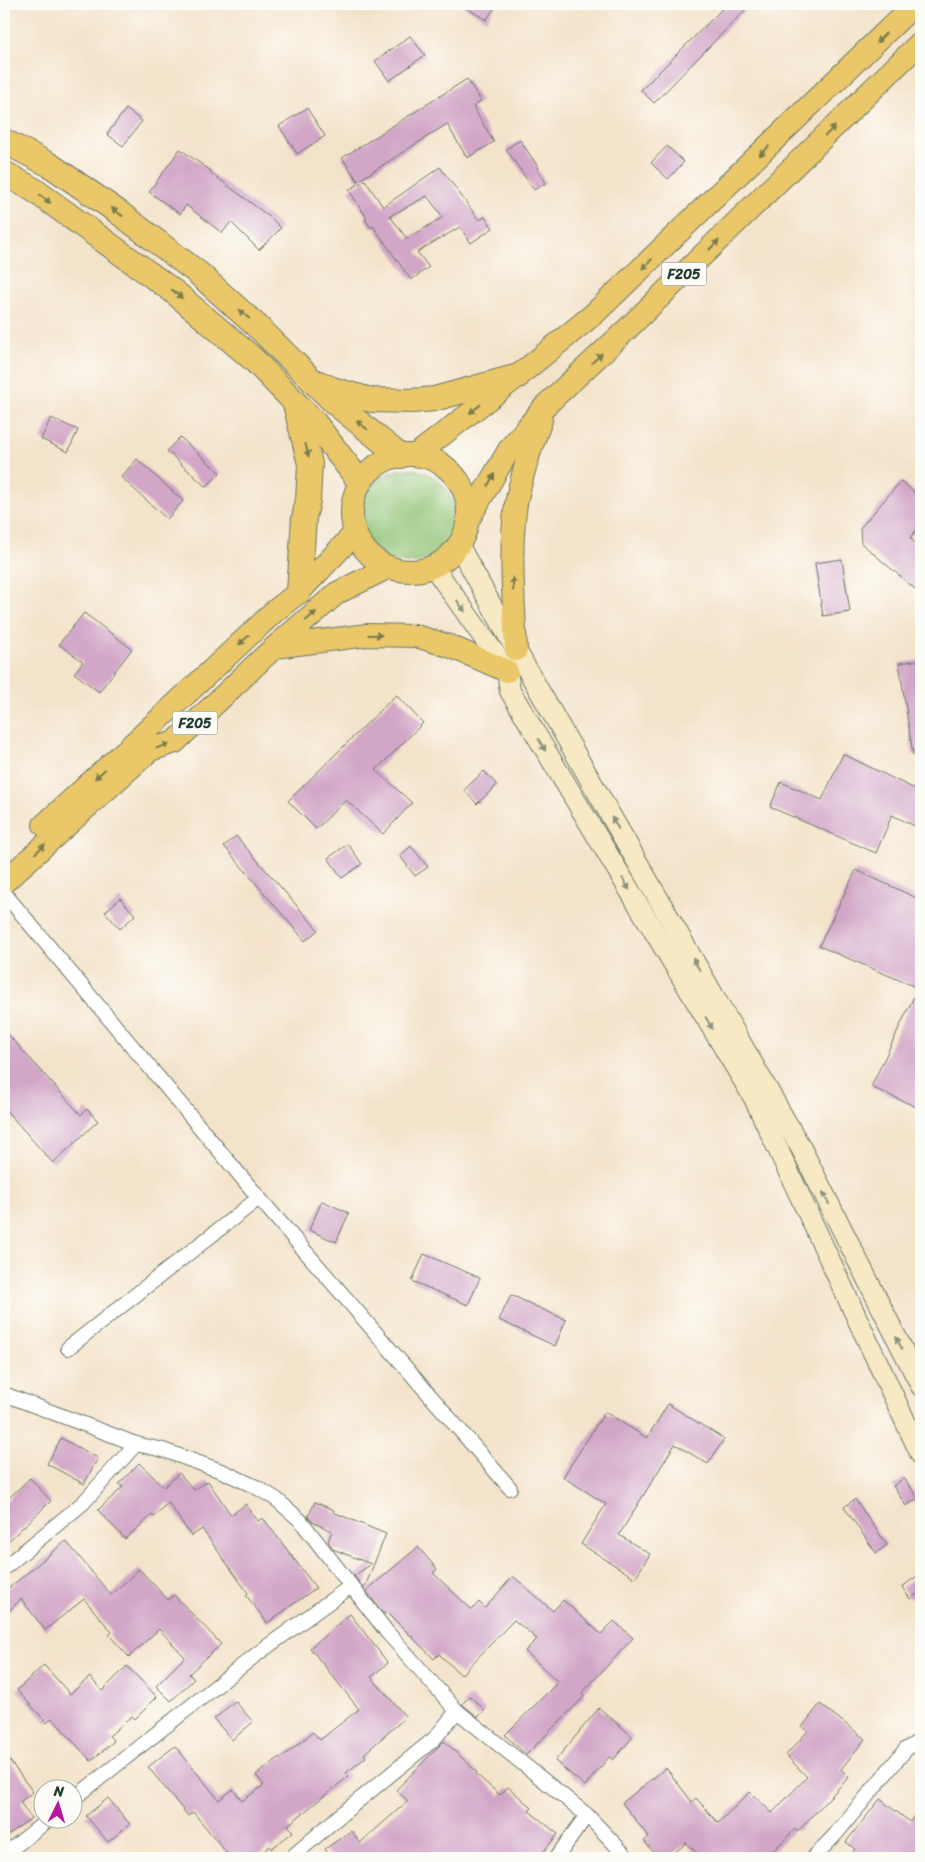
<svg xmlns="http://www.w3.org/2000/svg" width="925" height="1862" font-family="Sriracha,sans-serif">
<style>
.green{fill:#8fc374;stroke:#578054}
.building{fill:#d1a6c7;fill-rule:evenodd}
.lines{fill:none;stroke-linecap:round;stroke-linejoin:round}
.minor-casing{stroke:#6a7769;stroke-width:16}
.secondary-casing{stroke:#6a7769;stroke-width:22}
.primary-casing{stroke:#6a7769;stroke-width:24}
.trunk-casing{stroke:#6a7769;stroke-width:26}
.minor{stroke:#fff;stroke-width:14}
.secondary{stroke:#f7e9c3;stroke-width:20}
.primary{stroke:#eac769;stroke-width:22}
.trunk{stroke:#eac769;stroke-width:24}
.oneway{fill:#7a7b4c}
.oneway2{fill:#8b937c}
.labels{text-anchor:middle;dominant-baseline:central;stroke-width:4;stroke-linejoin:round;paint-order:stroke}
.shield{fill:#fdfcf7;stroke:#62766e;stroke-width:1}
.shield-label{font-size:14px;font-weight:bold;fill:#1f3d34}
</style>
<rect width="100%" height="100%" fill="#fdfcf7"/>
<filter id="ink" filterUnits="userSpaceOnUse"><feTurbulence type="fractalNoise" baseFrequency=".02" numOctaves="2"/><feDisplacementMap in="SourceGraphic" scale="10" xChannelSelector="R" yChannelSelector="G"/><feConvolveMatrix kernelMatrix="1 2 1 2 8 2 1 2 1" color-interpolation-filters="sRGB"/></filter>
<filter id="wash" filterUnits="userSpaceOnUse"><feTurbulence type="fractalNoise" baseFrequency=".0096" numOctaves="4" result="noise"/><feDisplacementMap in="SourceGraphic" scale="20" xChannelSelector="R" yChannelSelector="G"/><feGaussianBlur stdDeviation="1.12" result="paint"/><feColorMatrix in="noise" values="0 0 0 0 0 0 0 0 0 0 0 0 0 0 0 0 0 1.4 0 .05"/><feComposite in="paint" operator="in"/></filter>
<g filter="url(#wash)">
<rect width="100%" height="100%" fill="#f4e3cb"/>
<circle class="green" cx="408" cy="516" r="47"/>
<g id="blocks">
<g class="building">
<polygon points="460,4 497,4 486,20"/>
<polygon points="727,4 751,4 654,103 641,90"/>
<polygon points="410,36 425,55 389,81 375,61"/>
<polygon points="467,79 481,101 473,107 494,142 467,158 447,124 358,181 342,158"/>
<polygon points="307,108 325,136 297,154 279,126"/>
<polygon points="126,109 142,121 123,146 107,134"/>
<polygon points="520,140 539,168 537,168 546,183 534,190 506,149"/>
<polygon points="667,146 684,162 668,179 651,163"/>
<polygon points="180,149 211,171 210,172 271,218 281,228 259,250 231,222 222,233 186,205 180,214 149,192"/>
<path d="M440,167l39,53 6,-3 8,11 -22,15 -11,-16 -43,25 12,15 -18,13 -38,-54 -2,2 -6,-9 2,-1 -18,-28 16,-10 18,27zM427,196l16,21 -36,22 -17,-23z"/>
<polygon points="51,418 78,430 68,452 41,439"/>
<polygon points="180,437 220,473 206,487 167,451"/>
<polygon points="137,459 183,501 167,519 121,477"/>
<polygon points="901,481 921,498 921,524 910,538 921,548 921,594 861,543 860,528"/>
<polygon points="842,559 850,612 823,616 815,563"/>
<polygon points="84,613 132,649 99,692 74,673 83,662 59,644"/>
<polygon points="921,660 921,754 913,755 899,663"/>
<polygon points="396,695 423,723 376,770 412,803 383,834 346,800 316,829 288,801"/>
<polygon points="843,754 921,792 921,829 892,815 876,853 770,807 781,782 822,800"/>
<polygon points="484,771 497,785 477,804 464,790"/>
<polygon points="236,836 318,930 305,941 224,846"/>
<polygon points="348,844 362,864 342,878 328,858"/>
<polygon points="411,846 428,867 415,876 400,856"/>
<polygon points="856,870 921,900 921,1109 871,1087 918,988 819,946"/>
<polygon points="120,898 135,915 120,929 105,912"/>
<polygon points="4,1030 81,1115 87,1109 98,1121 53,1163 4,1108"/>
<polygon points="322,1201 349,1213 336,1242 309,1230"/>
<polygon points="424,1254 480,1278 468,1305 412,1281"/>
<polygon points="511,1295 566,1320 555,1346 499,1320"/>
<polygon points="668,1404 724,1439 708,1464 675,1444 619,1535 650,1554 635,1578 581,1544 606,1504 563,1477 605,1412 647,1438"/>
<polygon points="61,1438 98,1458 84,1484 47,1464"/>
<polygon points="139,1463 164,1487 179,1473 194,1490 208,1481 231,1515 246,1504 258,1521 263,1518 316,1588 267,1623 246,1595 248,1593 202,1529 191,1536 168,1502 154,1517 152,1515 125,1539 98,1510 123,1487 119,1484"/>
<polygon points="30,1478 51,1501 4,1545 4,1503"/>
<polygon points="904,1478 918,1498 906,1506 893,1486"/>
<polygon points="855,1499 887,1545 876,1553 844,1507"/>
<polygon points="315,1502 334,1510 333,1512 386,1534 364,1589 354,1576 371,1564 333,1549 328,1541 332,1531 314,1523 308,1517"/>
<polygon points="66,1541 111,1595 139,1569 168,1600 174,1595 221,1644 189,1674 194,1679 171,1701 156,1686 185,1657 159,1629 129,1657 109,1635 112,1632 84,1599 45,1630 21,1599 4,1616 4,1592"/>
<polygon points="418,1547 437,1569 433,1573 472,1610 479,1602 485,1608 513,1576 553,1611 563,1600 601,1634 614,1621 633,1638 582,1693 585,1696 526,1755 505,1735 558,1682 525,1651 537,1639 514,1620 461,1675 439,1654 434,1659 387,1612 384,1614 366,1591"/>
<polygon points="921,1573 921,1591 910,1599 902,1587"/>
<polygon points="350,1614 388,1663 371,1677 406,1717 364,1754 366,1757 346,1773 349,1776 288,1825 293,1832 271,1849 270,1846 255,1858 231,1858 193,1812 188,1816 148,1767 175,1746 219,1800 233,1789 242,1801 264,1785 256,1775 280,1757 281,1758 313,1732 320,1740 359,1709 310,1648"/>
<polygon points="44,1665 70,1694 90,1677 102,1691 127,1666 157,1697 135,1719 132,1716 109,1736 114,1741 91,1761 52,1718 47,1723 17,1690"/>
<polygon points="470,1696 485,1710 478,1717 462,1704"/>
<polygon points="235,1701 253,1722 232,1740 214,1719"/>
<polygon points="820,1704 865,1739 841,1769 849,1777 797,1832 795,1829 766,1858 703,1858 686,1843 668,1858 658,1858 644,1841 649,1837 622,1803 666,1768 692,1802 696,1798 718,1823 750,1792 772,1813 807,1777 786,1755 808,1731 802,1727"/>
<polygon points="599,1708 633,1737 613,1760 609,1757 585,1786 555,1761"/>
<polygon points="444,1741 477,1772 476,1774 500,1795 508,1787 532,1808 529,1811 558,1834 538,1858 331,1858 325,1849 351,1831 360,1843 408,1801 396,1790"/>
<polygon points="4,1753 33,1792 20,1802 31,1818 4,1838"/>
<polygon points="108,1798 130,1824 108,1842 86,1816"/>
<polygon points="880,1799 910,1822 921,1804 921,1858 848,1858 855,1849 846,1842"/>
</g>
</g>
</g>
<g filter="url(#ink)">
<use href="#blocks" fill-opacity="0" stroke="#6a7769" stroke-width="1"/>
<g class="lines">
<defs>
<g id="minor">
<polyline points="4,893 259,1198 510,1488"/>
<polyline points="68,1348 259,1198"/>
<polyline points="4,1394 136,1444 163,1450 224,1472 256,1487 276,1499 300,1520 387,1632 457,1711 587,1815 628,1858"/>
<polyline points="4,1568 83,1503 136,1444"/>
<polyline points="72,1800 257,1654 351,1586"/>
<polyline points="4,1855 48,1820"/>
<polyline points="291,1858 337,1818 434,1739 457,1711"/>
<polyline points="556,1858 587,1815"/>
<polyline points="813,1858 835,1835 906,1749 918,1742 921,1742"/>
</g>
<g id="secondary">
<polyline points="458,544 516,650 801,1148 921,1386"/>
<polyline points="433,566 507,671 510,691 754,1098 921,1455"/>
</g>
<g id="primary">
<polyline points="416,455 518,376 595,313 915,4"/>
<circle cx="410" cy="513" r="58"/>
<polyline points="467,522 510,448 546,405 621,335 921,42"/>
<polyline points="275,647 367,635 416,636 452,647 507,671"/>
<path d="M516,650c-2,-46 -7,-100 0,-146 5,-29 15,-57 25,-84"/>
<polyline points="44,825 138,739 276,610 299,592 355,533"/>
<polyline points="4,882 150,750 175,742 266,655 337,593 389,567"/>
</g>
<g id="trunk">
<polyline points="4,141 50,165 118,212 198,273 259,328 335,403 400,456"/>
<polyline points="4,173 34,190 173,291 253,359 314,422 360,482"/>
<polyline points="319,383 332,389 371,400 412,401 434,399 518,376"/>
<polyline points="295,404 310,464 308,500 304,518 299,592"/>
</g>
</defs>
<use href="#minor" class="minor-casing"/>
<use href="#secondary" class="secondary-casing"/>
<use href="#primary" class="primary-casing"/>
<use href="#trunk" class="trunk-casing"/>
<use href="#minor" class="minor"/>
<use href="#secondary" class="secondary"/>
<use href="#primary" class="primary"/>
<use href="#trunk" class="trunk"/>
</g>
<defs><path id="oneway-solid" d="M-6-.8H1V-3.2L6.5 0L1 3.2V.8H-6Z" transform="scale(1.25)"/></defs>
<g class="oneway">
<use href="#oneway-solid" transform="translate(881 38) rotate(135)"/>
<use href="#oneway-solid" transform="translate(830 131) rotate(-44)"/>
<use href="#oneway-solid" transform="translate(764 151) rotate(136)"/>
<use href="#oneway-solid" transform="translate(45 199) rotate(36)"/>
<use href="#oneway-solid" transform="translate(117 212) rotate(-144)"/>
<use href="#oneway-solid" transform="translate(714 245) rotate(-44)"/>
<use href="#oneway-solid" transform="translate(647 264) rotate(136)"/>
<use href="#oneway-solid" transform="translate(177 294) rotate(40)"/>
<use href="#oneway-solid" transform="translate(244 314) rotate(-139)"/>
<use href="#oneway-solid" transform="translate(597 358) rotate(-43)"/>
<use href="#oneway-solid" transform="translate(475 409) rotate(142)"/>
<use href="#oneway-solid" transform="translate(362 425) rotate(-141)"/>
<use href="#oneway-solid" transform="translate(307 450) rotate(76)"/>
<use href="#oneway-solid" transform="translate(491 480) rotate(-60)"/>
<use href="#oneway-solid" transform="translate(513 584) rotate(-92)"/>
<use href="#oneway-solid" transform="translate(311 616) rotate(-41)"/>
<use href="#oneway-solid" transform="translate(375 635) rotate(1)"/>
<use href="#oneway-solid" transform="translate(244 640) rotate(137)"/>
<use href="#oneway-solid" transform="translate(163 746) rotate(-19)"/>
<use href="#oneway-solid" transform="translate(100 774) rotate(138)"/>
<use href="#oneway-solid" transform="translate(40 849) rotate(-42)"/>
</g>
<g class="oneway2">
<use href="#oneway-solid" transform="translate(461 606) rotate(55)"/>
<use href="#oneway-solid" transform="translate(542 745) rotate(59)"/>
<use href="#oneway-solid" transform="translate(615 823) rotate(-120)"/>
<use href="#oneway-solid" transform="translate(626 884) rotate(59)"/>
<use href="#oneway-solid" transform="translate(696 964) rotate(-120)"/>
<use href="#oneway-solid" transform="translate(709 1023) rotate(59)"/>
<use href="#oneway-solid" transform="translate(826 1198) rotate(-117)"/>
<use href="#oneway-solid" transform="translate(899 1343) rotate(-117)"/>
</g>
</g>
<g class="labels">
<g class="shield">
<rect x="661.5" y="262.5" width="45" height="23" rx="4"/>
<rect x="172.5" y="711.5" width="45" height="23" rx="4"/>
</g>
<g class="shield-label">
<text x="684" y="274">F205</text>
<text x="195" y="723">F205</text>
</g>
</g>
<rect width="925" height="1862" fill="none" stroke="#fdfcf7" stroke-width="20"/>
<g transform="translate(58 1804) rotate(5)"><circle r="24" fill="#fdfcf7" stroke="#a4b0a9"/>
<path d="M0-4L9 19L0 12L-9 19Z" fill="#b5179e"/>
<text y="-8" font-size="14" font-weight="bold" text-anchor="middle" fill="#1f3d34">N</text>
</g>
</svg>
